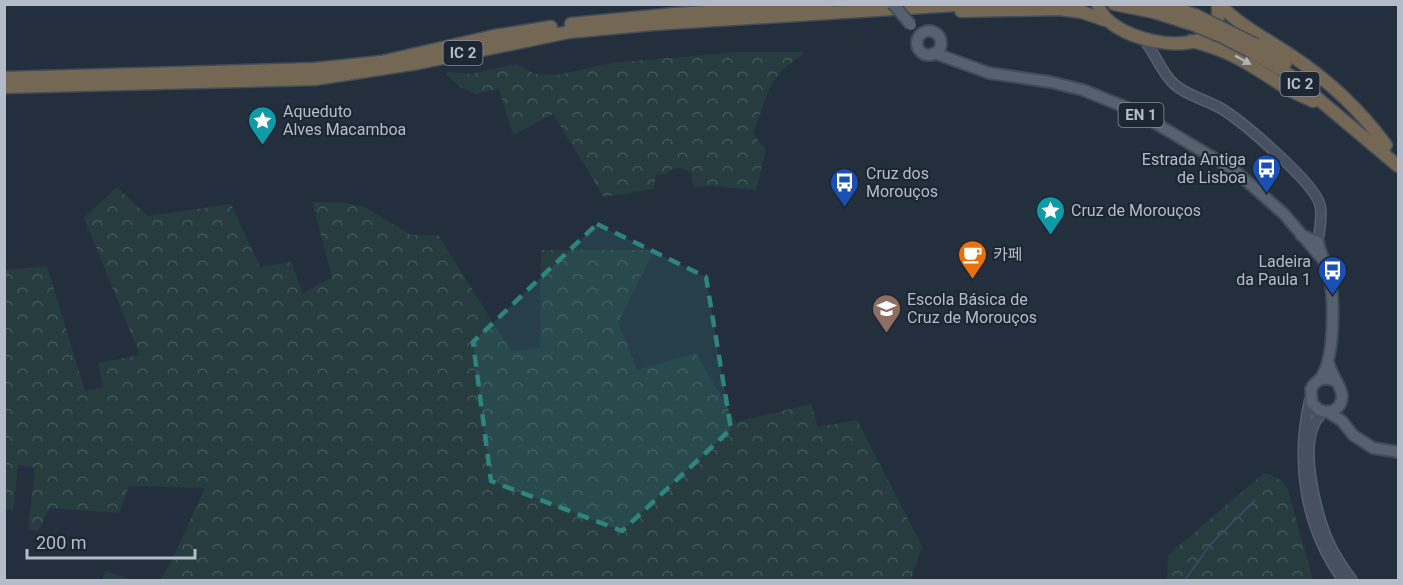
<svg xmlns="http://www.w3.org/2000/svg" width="1403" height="585" font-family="Roboto,'Noto Sans KR',sans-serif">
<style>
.forest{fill:url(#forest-crowns)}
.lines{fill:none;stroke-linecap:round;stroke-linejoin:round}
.stream{stroke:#394c67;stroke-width:1.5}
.secondary-casing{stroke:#565f6c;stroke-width:12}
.primary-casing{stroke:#414a57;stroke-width:14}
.highway-casing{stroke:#434c59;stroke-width:15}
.secondary{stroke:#465061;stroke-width:9}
.primary{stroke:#56606e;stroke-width:10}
.highway{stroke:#746855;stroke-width:12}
.primary-bridge-casing{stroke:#414a57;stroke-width:14;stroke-linecap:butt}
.highway-bridge-casing{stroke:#434c59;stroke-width:15;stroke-linecap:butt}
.primary-bridge{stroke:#56606e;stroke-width:10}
.highway-bridge{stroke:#746855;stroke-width:12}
.oneway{fill:#aeb4bd}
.marked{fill:#308480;fill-opacity:0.2;stroke:#308480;stroke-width:4.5;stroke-dasharray:12 8;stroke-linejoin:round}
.labels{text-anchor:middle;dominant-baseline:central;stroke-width:4.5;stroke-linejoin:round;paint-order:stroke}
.shield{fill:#1d2633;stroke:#878f9c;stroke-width:1.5}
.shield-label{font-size:15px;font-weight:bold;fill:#b4bcc9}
.poi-label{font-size:16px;fill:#b4bcc9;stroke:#1d2633;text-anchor:start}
</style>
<defs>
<pattern id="forest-crowns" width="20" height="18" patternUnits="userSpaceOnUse" patternTransform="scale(1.5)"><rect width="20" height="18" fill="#263c3f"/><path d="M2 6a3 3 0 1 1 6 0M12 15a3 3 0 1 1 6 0" fill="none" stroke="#435659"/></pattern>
</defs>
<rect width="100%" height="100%" fill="#242f3e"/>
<g class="forest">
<polygon points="739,52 805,52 781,71 769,89 753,134 766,150 756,190 712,186 693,187 691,172 681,168 672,169 666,174 656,175 654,189 604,197 553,114 513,135 499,89 476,94 462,88 447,75 447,72 471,74 516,64 535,74 557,75 611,63"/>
<polygon points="117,187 148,216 231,204 260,267 291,262 303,293 332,277 312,202 346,203 365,207 411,235 438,235 511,351 540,348 541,250 654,250 618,322 637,370 696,353 736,422 811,404 818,427 857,420 922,546 911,580 160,580 170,564 205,488 129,486 119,513 50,508 38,531 28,529 35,468 18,465 13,511 5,508 5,270 47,266 85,391 103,387 98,363 140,355 84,218"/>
<path d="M1264,473c11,3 19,7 24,17l25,90h-146l1,-25z"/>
<polygon points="105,571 133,580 102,580"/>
</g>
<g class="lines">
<polyline class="stream" points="1185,580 1210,545 1255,500"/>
<defs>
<g id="secondary">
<path d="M1143,39c12,13 17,32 31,45 13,12 33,16 48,25 21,13 93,74 98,96 3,12 -1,25 -2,37l-5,2"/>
<path d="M1310,399c-15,63 -5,128 33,181"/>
<path d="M1324,412c-30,22 -8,104 6,133 6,12 14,24 22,35"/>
</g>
<g id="primary">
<circle cx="929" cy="43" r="12"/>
<polyline points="934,53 989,73 1050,82 1083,90 1135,111 1234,170 1284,214 1325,262"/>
<path d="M1301,235l17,7c2,12 9,23 12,36 4,24 5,82 -10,101"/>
<path d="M1329,364c3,15 22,31 8,44 -5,5 -12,4 -18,2l-7,-7 -1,-14c5,-10 14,-13 24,-8"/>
<polyline points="1328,412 1342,421 1353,435 1373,448 1398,452"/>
</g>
<g id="highway">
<path d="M1098,4c7,35 99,55 117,24 4,-7 3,-16 3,-24"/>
<polyline points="1114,4 1154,12 1192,24"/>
<polyline points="1159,4 1195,15"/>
<path d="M1219,4c21,22 48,35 73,52 36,24 68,54 94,89"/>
<polyline points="961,11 1059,9 1082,12 1105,20"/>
<polyline points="571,24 675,14 827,4"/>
<path d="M1191,41c42,10 62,26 97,48 8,5 17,8 25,12"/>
<polyline points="1256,45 1285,64"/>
<polyline points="1252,52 1291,76 1398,166"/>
<polyline points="4,78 314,69 381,62 494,36 551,27"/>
<polyline points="4,87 315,79 418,63 569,32 654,24 971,4"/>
</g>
</defs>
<use href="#secondary" class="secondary-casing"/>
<use href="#primary" class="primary-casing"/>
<use href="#highway" class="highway-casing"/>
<use href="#secondary" class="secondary"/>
<use href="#primary" class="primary"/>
<use href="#highway" class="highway"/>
<defs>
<polyline id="primary-bridge" points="893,4 911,25"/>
<g id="highway-bridge">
<polyline points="1195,15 1256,45"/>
<polyline points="1192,24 1221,36 1252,52"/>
</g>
</defs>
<use href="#primary-bridge" class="primary-bridge-casing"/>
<use href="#highway-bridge" class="highway-bridge-casing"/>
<use href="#primary-bridge" class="primary-bridge"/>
<use href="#highway-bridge" class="highway-bridge"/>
</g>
<defs><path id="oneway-solid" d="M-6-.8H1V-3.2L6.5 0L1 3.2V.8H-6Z" transform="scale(1.5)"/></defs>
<use class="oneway" href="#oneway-solid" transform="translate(1243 60) rotate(29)"/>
<path class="marked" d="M597,224l109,53 25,152 -109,102 -131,-50 -18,-139z"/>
<defs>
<symbol id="sight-pin" viewBox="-11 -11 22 30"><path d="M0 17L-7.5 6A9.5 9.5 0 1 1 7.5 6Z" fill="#0f9aa8" stroke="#1d2633"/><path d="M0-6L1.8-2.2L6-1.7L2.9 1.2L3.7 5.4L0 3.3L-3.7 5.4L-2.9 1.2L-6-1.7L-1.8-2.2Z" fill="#fff"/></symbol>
<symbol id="bus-pin" viewBox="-11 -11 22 30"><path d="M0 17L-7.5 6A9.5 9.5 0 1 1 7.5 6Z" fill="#1a4fb4" stroke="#1d2633"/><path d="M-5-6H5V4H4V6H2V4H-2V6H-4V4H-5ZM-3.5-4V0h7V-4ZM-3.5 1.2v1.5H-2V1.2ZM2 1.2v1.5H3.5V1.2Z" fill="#fff"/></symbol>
<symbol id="cafe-pin" viewBox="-11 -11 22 30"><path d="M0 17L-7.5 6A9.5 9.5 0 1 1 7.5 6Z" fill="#e8710a" stroke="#1d2633"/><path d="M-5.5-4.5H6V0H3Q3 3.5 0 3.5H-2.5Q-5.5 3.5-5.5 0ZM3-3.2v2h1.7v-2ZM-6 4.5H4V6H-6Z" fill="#fff"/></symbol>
<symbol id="school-pin" viewBox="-11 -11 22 30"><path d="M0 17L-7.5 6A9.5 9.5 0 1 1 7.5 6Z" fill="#8d6e63" stroke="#1d2633"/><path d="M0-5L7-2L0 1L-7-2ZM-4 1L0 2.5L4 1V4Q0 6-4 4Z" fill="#fff"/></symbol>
</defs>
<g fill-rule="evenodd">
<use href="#sight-pin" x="246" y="104" width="33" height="45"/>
<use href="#bus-pin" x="1250" y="152" width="33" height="45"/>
<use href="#bus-pin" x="828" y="166" width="33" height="45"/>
<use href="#sight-pin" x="1034" y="194" width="33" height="45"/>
<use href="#cafe-pin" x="956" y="238" width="33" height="45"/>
<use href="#bus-pin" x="1316" y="254" width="33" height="45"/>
<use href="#school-pin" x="870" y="292" width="33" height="45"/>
</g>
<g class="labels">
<g class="shield">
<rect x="443.5" y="41" width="39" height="24" rx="4.5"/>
<rect x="1280.5" y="72" width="39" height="24" rx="4.5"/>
<rect x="1118.5" y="103" width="45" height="24" rx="4.5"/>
</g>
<g class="shield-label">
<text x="463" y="53">IC 2</text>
<text x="1300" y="84">IC 2</text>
<text x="1141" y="115">EN 1</text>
</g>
<g class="poi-label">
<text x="283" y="111">Aqueduto<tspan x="283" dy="18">Alves Macamboa</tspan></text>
<text x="1246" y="159" text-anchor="end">Estrada Antiga<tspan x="1246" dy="18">de Lisboa</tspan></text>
<text x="866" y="173">Cruz dos<tspan x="866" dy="18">Morouços</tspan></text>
<text x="1071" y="210">Cruz de Morouços</text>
<text x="993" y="254">카페</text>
<text x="1311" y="261" text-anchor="end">Ladeira<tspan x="1311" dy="18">da Paula 1</tspan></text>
<text x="907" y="299">Escola Básica de<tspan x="907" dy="18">Cruz de Morouços</tspan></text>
</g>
</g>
<rect width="1403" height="585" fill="none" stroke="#b4bcc9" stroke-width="12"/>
<path d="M27 549v9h168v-9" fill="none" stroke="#b4bcc9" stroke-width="3"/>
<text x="36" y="549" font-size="18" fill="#b4bcc9" stroke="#1d2633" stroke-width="4.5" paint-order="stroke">200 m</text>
</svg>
